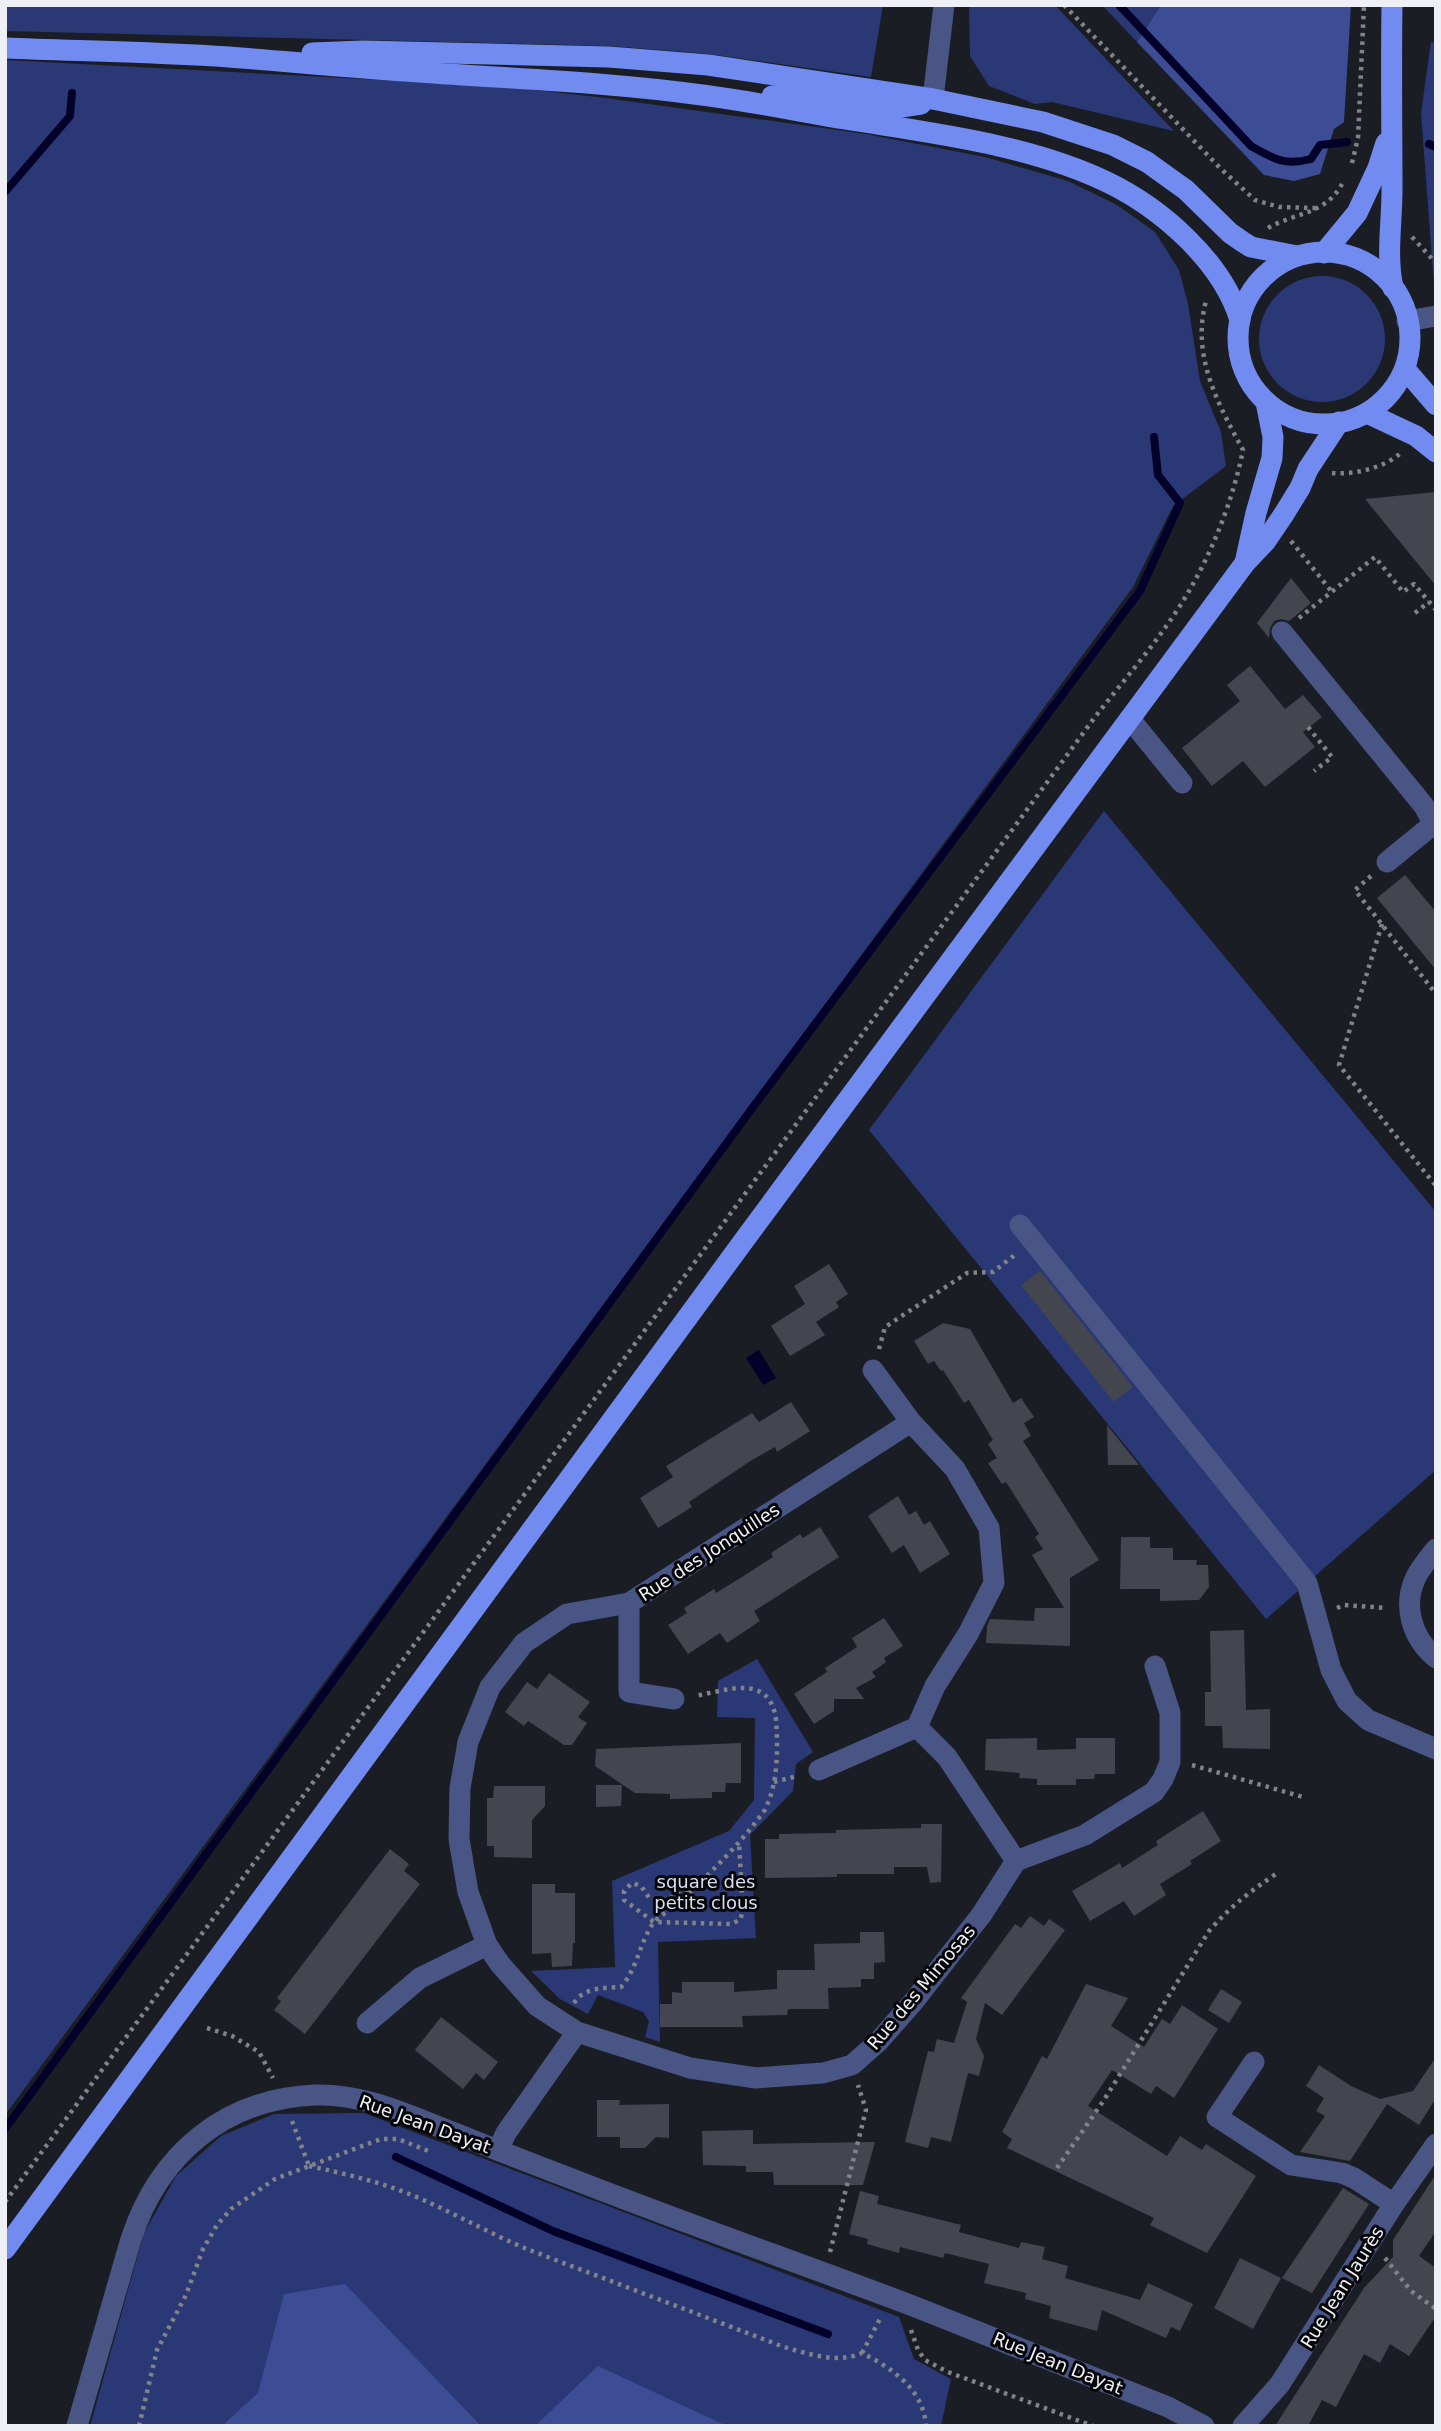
<svg xmlns="http://www.w3.org/2000/svg" width="1441" height="2431" font-family="'DejaVu Sans',sans-serif">
<style>
.green{fill:#2a3875}
.forest{fill:#3d4d95}
.water{fill:#03002a}
.lines{fill:none;stroke-linecap:round;stroke-linejoin:round}
.stream{stroke:#03002a;stroke-width:8}
.building{fill:#43464e}
.path{stroke:#818389;stroke-width:4.5;stroke-dasharray:3.5 5;stroke-linecap:butt}
.minor{stroke:#485585;stroke-width:21}
.major{stroke:#728bf0;stroke-width:21}
.labels{text-anchor:middle;dominant-baseline:central;stroke-width:6;stroke-linejoin:round;paint-order:stroke}
.street-label{font-size:18px;fill:#eef0f5;stroke:#07070a}
.park-label{font-size:18px;fill:#d8dff3;stroke:#07070a}
</style>
<rect width="100%" height="100%" fill="#1b1d24"/>
<g class="green">
<polygon points="5,5 883,5 871,77 709,54 611,46 5,31"/>
<polygon points="969,5 1055,5 1174,131 1052,102 1035,104 989,86 970,56"/>
<polygon points="1102,5 1161,5 1137,42"/>
<polygon points="1431,42 1436,43 1436,285 1434,285 1421,113"/>
<polygon points="5,60 498,86 606,98 866,134 985,157 1068,181 1117,205 1155,232 1179,270 1188,304 1200,381 1221,432 1226,466 1173,506 1133,587 5,2115"/>
<circle cx="1322" cy="339" r="63"/>
<polygon points="1104,811 1436,1212 1436,1470 1266,1619 869,1130"/>
<polygon points="757,1659 813,1752 796,1764 793,1791 750,1835 756,1938 658,1942 660,2042 645,2037 649,2021 643,2012 598,1995 588,2014 560,1999 531,1971 615,1967 612,1881 729,1831 754,1800 755,1718 717,1717 718,1681"/>
<polygon points="364,2113 899,2317 914,2359 951,2379 941,2426 90,2426 144,2233 176,2176 221,2136 274,2114"/>
</g>
<g class="forest">
<polygon points="1161,5 1351,5 1344,122 1334,129 1320,174 1294,181 1264,175 1137,42"/>
<polygon points="344,2284 345,2284 481,2426 222,2426 258,2393 284,2294"/>
<polygon points="598,2366 727,2426 535,2426"/>
</g>
<polygon class="water" points="759,1350 776,1378 763,1385 746,1358"/>
<g class="lines">
<g class="stream">
<path d="M1119,5l132,141c23,13 33,20 60,13l9,-14 27,-3"/>
<polyline points="1429,144 1436,147"/>
<polyline points="5,192 70,116 72,93"/>
<polyline points="5,2129 753,1107 1140,591 1180,503 1158,475 1154,437"/>
<polyline points="396,2157 553,2231 828,2334"/>
</g>
</g>
<g class="building">
<polygon points="1436,492 1436,586 1365,499"/>
<polygon points="1291,578 1311,603 1289,621 1281,619 1274,621 1270,628 1269,638 1257,623"/>
<polygon points="1250,666 1285,709 1303,695 1322,717 1303,732 1315,747 1265,787 1243,761 1212,786 1182,748 1240,701 1227,685"/>
<polygon points="1405,875 1436,912 1436,970 1377,898"/>
<polygon points="829,1264 848,1294 836,1302 839,1307 816,1322 825,1335 790,1356 771,1326 805,1304 794,1286"/>
<polygon points="1040,1271 1133,1387 1114,1402 1021,1285"/>
<polygon points="943,1323 970,1329 1013,1403 1021,1398 1034,1417 1024,1423 1031,1436 1023,1441 1099,1560 1070,1578 1070,1646 986,1643 987,1626 990,1619 1034,1621 1035,1608 1064,1608 1032,1555 1043,1549 1035,1537 1039,1534 1006,1482 1002,1484 988,1463 997,1458 988,1444 993,1440 969,1400 964,1403 943,1370 941,1371 934,1361 928,1364 914,1341"/>
<polygon points="791,1402 810,1431 777,1452 775,1447 752,1460 689,1502 692,1507 658,1528 640,1498 673,1477 666,1466 752,1413 759,1422"/>
<polygon points="1107,1425 1139,1465 1108,1465"/>
<polygon points="898,1496 909,1515 916,1511 924,1525 930,1521 950,1554 920,1573 904,1545 892,1553 868,1516"/>
<polygon points="820,1527 839,1557 754,1611 760,1621 727,1643 720,1633 688,1654 668,1625 687,1613 684,1608 714,1589 716,1593 742,1577 773,1557 771,1553 800,1534 803,1538"/>
<polygon points="1121,1537 1150,1537 1150,1548 1173,1548 1173,1560 1197,1560 1196,1565 1208,1565 1209,1587 1199,1600 1160,1601 1160,1589 1120,1589"/>
<polygon points="884,1618 903,1646 884,1658 886,1662 872,1672 876,1677 856,1688 864,1699 834,1699 834,1711 814,1724 794,1694 827,1672 825,1668 857,1647 852,1638"/>
<polygon points="1244,1630 1246,1710 1270,1709 1270,1749 1223,1748 1222,1726 1205,1726 1205,1692 1211,1692 1210,1631"/>
<polygon points="549,1673 590,1702 578,1717 587,1723 572,1745 564,1745 528,1721 524,1726 505,1712 527,1682 537,1689"/>
<polygon points="1037,1738 1037,1750 1076,1749 1076,1738 1115,1738 1115,1774 1095,1774 1094,1779 1076,1779 1076,1785 1037,1785 1037,1779 1019,1778 1020,1773 985,1770 986,1739"/>
<polygon points="741,1743 741,1783 726,1783 725,1792 712,1792 712,1798 670,1799 670,1794 635,1793 595,1766 596,1749"/>
<polygon points="596,1785 622,1785 621,1806 596,1807"/>
<polygon points="494,1786 545,1786 545,1806 532,1820 532,1858 494,1857 494,1846 487,1846 487,1798 493,1798"/>
<polygon points="1203,1811 1221,1841 1190,1861 1192,1864 1160,1884 1166,1895 1134,1916 1124,1901 1090,1921 1072,1891 1120,1863 1122,1868 1158,1845 1156,1841"/>
<polygon points="921,1824 942,1824 941,1882 930,1883 927,1867 894,1867 894,1874 837,1874 837,1877 765,1878 765,1839 779,1839 779,1834 836,1833 836,1830 921,1828"/>
<polygon points="390,1849 409,1864 404,1871 420,1884 305,2034 274,2010 281,2001 277,1998"/>
<polygon points="532,1884 555,1884 555,1893 575,1893 575,1943 573,1943 572,1966 552,1967 551,1953 532,1954"/>
<polygon points="1030,1916 1044,1926 1049,1919 1065,1930 1002,2015 985,2003 976,2039 984,2056 979,2076 968,2073 951,2142 931,2137 928,2148 905,2142 928,2051 934,2052 937,2039 954,2043 967,2002 961,1998 1015,1924 1021,1928"/>
<polygon points="860,1932 884,1932 885,1962 874,1963 874,1979 861,1979 861,1987 828,1988 829,2009 788,2009 787,2015 742,2016 743,2027 660,2027 660,2004 672,2004 672,1992 682,1993 682,1982 734,1982 734,1992 777,1989 777,1970 815,1970 814,1944 860,1943"/>
<polygon points="1086,1984 1128,1998 1111,2026 1144,2047 1162,2019 1170,2024 1182,2005 1218,2029 1174,2098 1156,2086 1151,2094 1112,2070 1088,2106 1167,2156 1180,2136 1202,2150 1206,2144 1256,2176 1207,2253 1150,2225 1154,2218 1007,2148 1012,2139 1002,2132 1042,2056 1047,2059"/>
<polygon points="1221,1989 1242,2002 1229,2023 1208,2010"/>
<polygon points="441,2017 498,2062 484,2080 476,2073 463,2089 415,2050"/>
<polygon points="1436,2057 1436,2098 1419,2125 1387,2104 1350,2161 1300,2152 1325,2116 1316,2111 1324,2098 1306,2086 1319,2065 1351,2086 1380,2099 1413,2091"/>
<polygon points="597,2100 620,2100 619,2105 669,2104 669,2138 656,2137 645,2148 620,2148 620,2137 597,2137"/>
<polygon points="753,2130 753,2144 875,2142 863,2185 774,2185 773,2172 746,2172 746,2166 703,2165 702,2131"/>
<polygon points="1436,2174 1436,2231 1419,2256 1436,2268 1436,2316 1409,2356 1390,2344 1380,2363 1364,2354 1336,2407 1322,2400 1308,2426 1275,2426 1364,2288 1393,2257 1393,2240"/>
<polygon points="1343,2188 1369,2204 1312,2293 1282,2278"/>
<polygon points="860,2191 879,2196 877,2204 961,2225 959,2232 1019,2248 1021,2242 1045,2247 1042,2259 1068,2266 1065,2278 1140,2300 1148,2283 1193,2304 1180,2331 1171,2327 1166,2338 1102,2310 1097,2331 1049,2318 1051,2306 1025,2299 1026,2293 984,2283 989,2264 945,2253 943,2258 900,2247 899,2253 867,2244 868,2239 849,2234"/>
<polygon points="1240,2258 1281,2278 1253,2329 1214,2308"/>
</g>
<g class="lines">
<g class="path">
<polyline points="1064,5 1221,169 1255,200 1279,207 1317,208"/>
<polyline points="1352,163 1358,138 1364,5"/>
<path d="M1268,228c28,-16 57,-13 74,-44"/>
<polyline points="1412,237 1436,263"/>
<path d="M1332,473c23,2 52,-5 70,-21"/>
<polyline points="1291,541 1332,592"/>
<polyline points="1415,613 1429,602"/>
<polyline points="1299,618 1375,557 1403,592 1414,584 1436,610"/>
<polyline points="1308,727 1332,757 1314,771"/>
<polyline points="1371,876 1355,890 1436,994"/>
<polyline points="1382,924 1339,1065 1436,1186"/>
<polyline points="879,1349 885,1327 967,1273 993,1272 1016,1254"/>
<polyline points="1337,1608 1344,1605 1387,1608"/>
<polyline points="1192,1765 1303,1797"/>
<polyline points="774,1782 797,1776"/>
<polyline points="689,1891 667,1899 650,1899 641,1886 632,1883 624,1891 624,1900 654,1922 731,1924 740,1920 743,1911 739,1843"/>
<path d="M574,2003c10,-16 30,-15 47,-16 16,-18 18,-42 31,-62 7,-10 21,-16 29,-24 26,-25 52,-50 74,-78 4,-6 10,-11 12,-18 11,-24 11,-58 9,-85 -6,-47 -48,-30 -81,-24"/>
<polyline points="207,2028 232,2036 259,2052 273,2078"/>
<polyline points="292,2121 309,2166"/>
<path d="M309,2166c32,7 64,14 95,26 42,16 85,42 128,59l252,96c25,7 53,17 78,6 30,15 62,37 64,73"/>
<path d="M1057,2168l47,-68 105,-169c20,-23 41,-40 67,-57"/>
<path d="M5,2202l1090,-1485c32,-41 68,-81 94,-126 25,-43 44,-92 54,-141 -25,-46 -52,-95 -37,-149"/>
<polyline points="830,2252 866,2110 858,2085"/>
<polyline points="1385,2258 1411,2291 1436,2309"/>
<polyline points="911,2330 918,2350 925,2360 948,2372 1093,2426"/>
<polyline points="862,2353 881,2317"/>
<polyline points="139,2426 157,2350 186,2295 203,2249 217,2225 231,2209 275,2179 381,2139 398,2139 431,2152"/>
</g>
<g class="minor">
<polyline points="933,99 944,5"/>
<polyline points="1407,321 1436,316"/>
<polyline points="1282,632 1424,806 1436,828"/>
<polyline points="1130,719 1182,783"/>
<polyline points="1387,862 1436,822"/>
<polyline points="1020,1225 1307,1583 1331,1670 1347,1701 1368,1720 1436,1749"/>
<polyline points="873,1370 911,1422 955,1469 989,1528 994,1583 968,1634 935,1686 917,1727"/>
<polyline points="911,1422 629,1603 567,1614 524,1643 490,1687 468,1742 460,1788 459,1839 468,1892 487,1945 500,1964 537,2006 577,2032 690,2068 756,2078 823,2073 852,2065 878,2042 914,2001 982,1914 1016,1861 1085,1835 1154,1792 1163,1779 1170,1762 1170,1713 1155,1666"/>
<path d="M1436,1549c-7,9 -15,18 -20,28 -14,29 -4,61 20,81"/>
<polyline points="629,1603 629,1692 674,1699"/>
<polyline points="917,1727 947,1757 1016,1861"/>
<polyline points="819,1770 917,1727"/>
<polyline points="367,2023 420,1978 487,1945"/>
<polyline points="1254,2062 1217,2117 1291,2165 1342,2173 1354,2178 1394,2204"/>
<polyline points="498,2150 506,2133 577,2032"/>
<path d="M77,2426l54,-187c28,-85 93,-140 184,-144 49,-2 95,21 140,38 41,17 83,33 125,49 110,43 222,82 333,124 85,33 170,67 255,101l36,19"/>
<polyline points="1243,2426 1280,2384 1394,2204 1436,2144"/>
</g>
<g class="major">
<path d="M1392,5c-1,62 0,124 0,185 0,34 -6,65 1,98"/>
<path d="M5,48c75,3 150,4 224,9 64,5 127,11 190,15 95,7 189,10 283,23 48,6 95,16 143,24 85,14 183,25 262,63 54,26 115,79 133,138"/>
<polyline points="312,53 363,51 609,57 708,65 933,99 1043,122 1113,145 1147,162 1186,190 1230,233 1243,242 1251,247 1297,256"/>
<polyline points="772,96 802,96 895,108 921,104"/>
<circle cx="1324" cy="338" r="86"/>
<polyline points="1324,253 1357,213 1378,168 1386,143"/>
<polyline points="1405,369 1436,405"/>
<polyline points="1367,413 1416,436 1436,452"/>
<polyline points="1245,563 1256,513 1272,458 1273,437 1266,402"/>
<polyline points="5,2249 745,1239 1245,563 1265,542 1284,514 1300,488 1308,469 1339,422"/>
</g>
</g>
<g class="labels">
<g class="street-label">
<text transform="translate(709 1552) rotate(-33)">Rue des Jonquilles</text>
<text transform="translate(921 1987) rotate(-50)">Rue des Mimosas</text>
<text transform="translate(425 2124) rotate(20)">Rue Jean Dayat</text>
<text transform="translate(1342 2287) rotate(-58)">Rue Jean Jaurès</text>
<text transform="translate(1058 2363) rotate(22)">Rue Jean Dayat</text>
</g>
<g class="park-label">
<text x="706" y="1881">square des<tspan x="706" dy="21">petits clous</tspan></text>
</g>
</g>
<rect width="1441" height="2431" fill="none" stroke="#eef0f5" stroke-width="14"/>
</svg>
